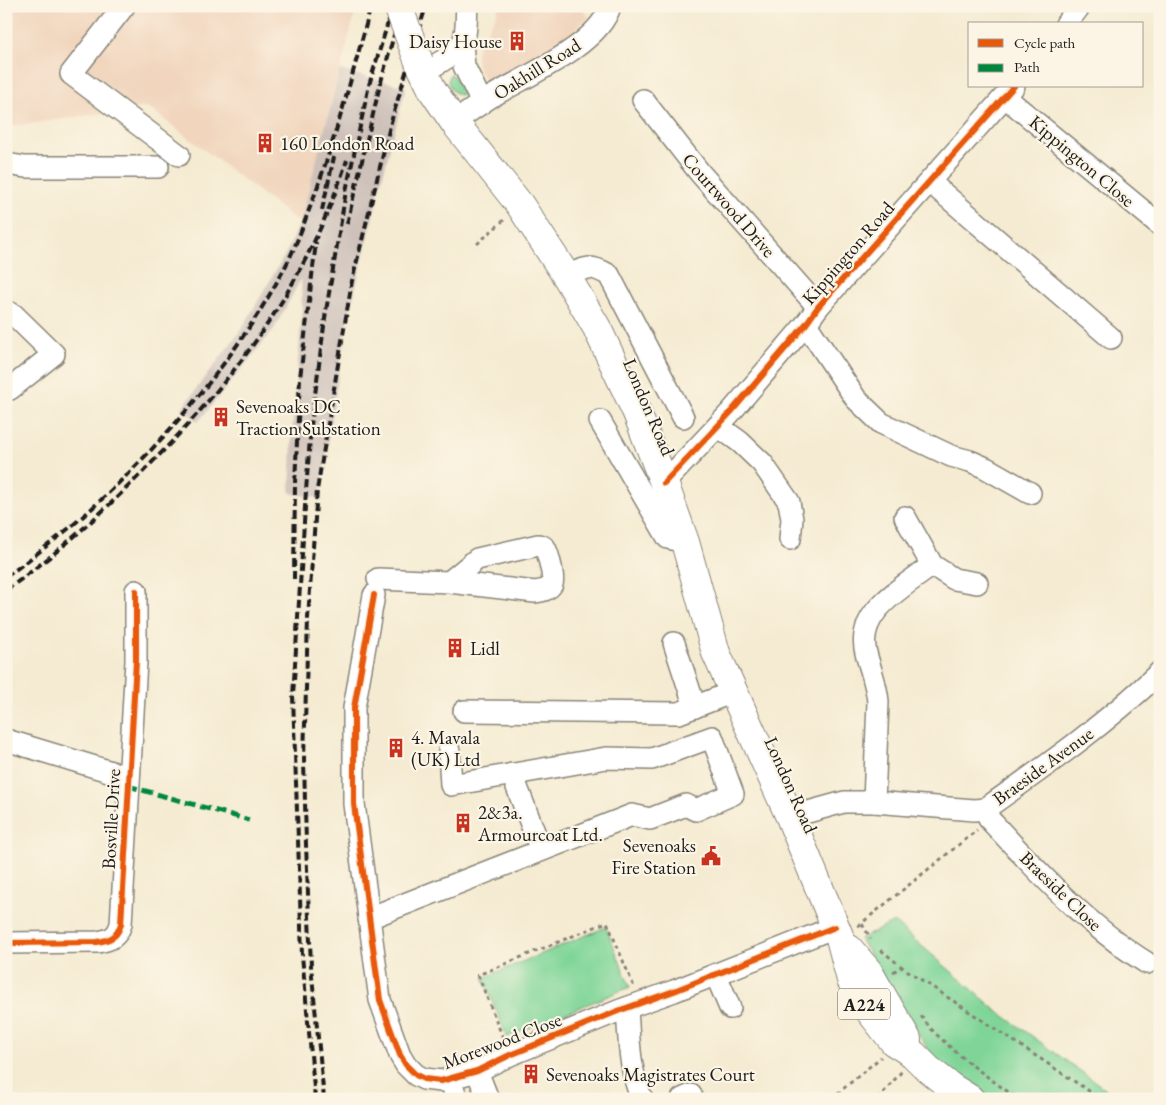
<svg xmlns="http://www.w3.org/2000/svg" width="1166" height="1105" font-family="'EB Garamond',serif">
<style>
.built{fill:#f1d5bd}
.industrial{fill:#cec1ba}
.green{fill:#7fd598;stroke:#4e785a}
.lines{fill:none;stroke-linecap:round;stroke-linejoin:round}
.minor-casing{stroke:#888477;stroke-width:24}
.major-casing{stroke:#888477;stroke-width:30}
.path{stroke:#888477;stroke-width:3;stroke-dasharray:4 4;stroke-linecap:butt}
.minor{stroke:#fff;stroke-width:21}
.major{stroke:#fff;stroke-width:28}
.rail{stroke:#1c1c1c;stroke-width:4;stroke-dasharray:8 4;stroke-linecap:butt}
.major-bridge-casing{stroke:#888477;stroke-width:30;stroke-linecap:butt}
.major-bridge{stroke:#fff;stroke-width:28}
.quiet{stroke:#00873e;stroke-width:5;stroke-dasharray:10 5;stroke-linecap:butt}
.cycleway-casing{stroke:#fcf5e5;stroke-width:9}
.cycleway{stroke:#e8590c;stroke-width:6}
.labels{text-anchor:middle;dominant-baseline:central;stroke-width:4.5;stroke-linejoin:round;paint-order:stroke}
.shield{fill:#fcf5e5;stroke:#5f5d58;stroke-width:1}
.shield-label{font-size:18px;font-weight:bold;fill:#1c1c1c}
.poi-label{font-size:19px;fill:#1c1c1c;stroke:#fcf5e5;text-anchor:start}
.street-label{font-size:19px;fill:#1c1c1c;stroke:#fcf5e5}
</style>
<rect width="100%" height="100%" fill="#fcf5e5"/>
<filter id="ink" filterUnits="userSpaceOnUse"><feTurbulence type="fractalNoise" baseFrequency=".02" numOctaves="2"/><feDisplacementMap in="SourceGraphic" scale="10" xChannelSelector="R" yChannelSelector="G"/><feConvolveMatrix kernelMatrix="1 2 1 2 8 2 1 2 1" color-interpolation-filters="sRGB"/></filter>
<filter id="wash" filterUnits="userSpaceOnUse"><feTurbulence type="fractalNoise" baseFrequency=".0096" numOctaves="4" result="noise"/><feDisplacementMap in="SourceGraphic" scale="20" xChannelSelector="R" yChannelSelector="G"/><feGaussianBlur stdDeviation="1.12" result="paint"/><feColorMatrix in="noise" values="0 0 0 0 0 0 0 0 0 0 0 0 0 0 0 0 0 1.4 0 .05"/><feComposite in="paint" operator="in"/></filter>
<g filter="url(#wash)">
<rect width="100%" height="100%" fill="#f5ebd2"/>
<g class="built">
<polygon points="6,6 357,6 300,223 148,107 6,127"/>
<polygon points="499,6 579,6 589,17 560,42 497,85 491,85 484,79 477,66 476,55 478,46 495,17"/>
</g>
<polygon class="industrial" points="340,70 406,87 380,186 344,337 320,498 290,493 293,417 302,314 301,279 274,329 198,422 182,408 241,330 286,253 300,223"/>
<g class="green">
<path d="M451,73l12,16v5l-3,1c-8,-3 -10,-6 -12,-14z"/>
<polygon points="894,922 996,1010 1119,1099 970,1099 951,1087 860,939"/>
<polygon points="606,927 630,987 507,1037 483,978"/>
</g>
</g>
<g filter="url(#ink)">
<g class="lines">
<defs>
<g id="minor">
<polyline points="124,6 71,74 179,155"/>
<polyline points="1066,24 1080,6"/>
<polyline points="462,44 464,66 482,103"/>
<path d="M423,71c13,-6 37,-18 41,-32 3,-10 2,-22 3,-33"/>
<polyline points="1005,97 1160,225"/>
<polyline points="643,100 700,173 818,307"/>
<path d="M454,122c12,-8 23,-16 35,-24 33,-20 111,-53 121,-92"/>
<polyline points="6,164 25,167 158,167"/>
<polyline points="930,182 1111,338"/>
<path d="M567,277c18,-10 23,-13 42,-2l74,142"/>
<polyline points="6,311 14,315 54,354 10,389"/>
<polyline points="806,324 856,399 881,423 951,456 970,461 986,468 1030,493"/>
<polyline points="600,421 668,538 685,542"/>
<polyline points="718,426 740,442 762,463 789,502 792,519 790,539"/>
<polyline points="664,483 731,412 806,324 818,307 1014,86"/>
<polyline points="905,517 932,565 954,579 977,583"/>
<path d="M378,579l71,3 86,10c6,-1 14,-2 17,-8 3,-5 -4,-31 -7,-36 -3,-3 -3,-2 -7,-3l-61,14 -28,23"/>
<polyline points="374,595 354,708 354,804 380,1000 400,1055 406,1065 416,1075 424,1079 441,1081 477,1071 510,1055 618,1011 674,991 835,927"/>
<polyline points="674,643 695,707"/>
<polyline points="464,711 679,713 733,692"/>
<polyline points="6,740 128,777"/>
<polyline points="512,774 541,850"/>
<path d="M874,802l4,-100c-1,-17 -8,-33 -12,-49 -11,-42 39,-66 66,-88"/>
<path d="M985,809l5,11c48,52 96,105 157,143"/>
<path d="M790,817l54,-15h30l100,8 11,-1c61,-43 121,-85 175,-137"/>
<polyline points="369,918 632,815 650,819 686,805 696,810 733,794 712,737 652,759 606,758 451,785 449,751"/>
<path d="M6,943l91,-1c14,-2 20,-5 24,-18l15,-263v-70"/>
<polyline points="716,975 730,1008"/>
<path d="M627,1008c2,30 2,63 15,91"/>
<polyline points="477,1071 488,1099"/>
<polyline points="450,1079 457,1099"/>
<polyline points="682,1099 691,1095"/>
</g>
<g id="major">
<polyline points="419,62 433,91 454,122 520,205 567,277 597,328 637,413 664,483 685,542 716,653 790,817 840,938 851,980 865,1005 894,1042 913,1054 928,1069 951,1087 970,1099"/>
<polyline points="849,949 868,971 907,1039"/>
</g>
</defs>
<use href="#minor" class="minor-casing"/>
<use href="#major" class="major-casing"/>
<g class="path">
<polyline points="477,244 505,219"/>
<polyline points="862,924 871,939"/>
<polyline points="858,926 977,830"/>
<polyline points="881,950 902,967"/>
<polyline points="893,972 902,967 1101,1099"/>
<path d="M921,1016c20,29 68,62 97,83"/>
<polyline points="503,1038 478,975 607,922 634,987"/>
<polyline points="831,1099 881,1057"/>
<polyline points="878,1099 902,1071"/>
</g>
<use href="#minor" class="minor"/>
<use href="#major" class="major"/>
<g class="rail">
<polyline points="322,210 334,157"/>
<polyline points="347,224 379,89 402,6"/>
<path d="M6,577c33,-25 67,-50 97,-79 70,-66 134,-142 180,-227 13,-24 22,-51 32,-77 22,-61 39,-125 56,-188"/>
<polyline points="294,579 295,483 300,378 316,242"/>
<path d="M6,590c64,-45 121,-100 174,-157 40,-44 78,-90 108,-142 24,-41 44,-86 59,-131"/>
<polyline points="315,1099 302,955 293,696 306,491 311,425 326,311 346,191 369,85 393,6"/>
<polyline points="324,1099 311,966 306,845 304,759 308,618 317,490 352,281 391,122 426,6"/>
</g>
<defs>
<polyline id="major-bridge" points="398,6 419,62"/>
</defs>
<use href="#major-bridge" class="major-bridge-casing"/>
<use href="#major-bridge" class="major-bridge"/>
<polyline class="quiet" points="128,786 249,820"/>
<defs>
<g id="cycleway">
<polyline points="664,483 731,412 806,324 818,307 1014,86"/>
<polyline points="374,595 354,708 354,804 380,1000 400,1055 406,1065 416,1075 424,1079 441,1081 477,1071 510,1055 618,1011 674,991 835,927"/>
<path d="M6,943l91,-1c14,-2 20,-5 24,-18l15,-263v-70"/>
</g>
</defs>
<use href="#cycleway" class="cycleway-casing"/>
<use href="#cycleway" class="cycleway"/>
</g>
</g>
<defs>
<symbol id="building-bare" viewBox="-9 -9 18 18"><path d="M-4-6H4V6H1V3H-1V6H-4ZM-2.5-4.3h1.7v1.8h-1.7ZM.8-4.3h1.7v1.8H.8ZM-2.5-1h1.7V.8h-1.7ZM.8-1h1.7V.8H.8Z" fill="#c8321e" stroke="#fcf5e5" stroke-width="2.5" paint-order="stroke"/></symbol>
<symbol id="civic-bare" viewBox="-9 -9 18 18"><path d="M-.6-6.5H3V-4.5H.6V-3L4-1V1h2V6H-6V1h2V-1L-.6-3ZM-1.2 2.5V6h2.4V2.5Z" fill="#c8321e" stroke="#fcf5e5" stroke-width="2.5" paint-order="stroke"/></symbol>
</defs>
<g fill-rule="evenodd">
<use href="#building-bare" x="503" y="27" width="28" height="28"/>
<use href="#building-bare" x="251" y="129" width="28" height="28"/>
<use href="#building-bare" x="207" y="403" width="28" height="28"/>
<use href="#building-bare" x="441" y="634" width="28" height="28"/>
<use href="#building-bare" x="382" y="734" width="28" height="28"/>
<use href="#building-bare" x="449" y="809" width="28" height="28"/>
<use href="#civic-bare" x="697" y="842" width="28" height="28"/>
<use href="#building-bare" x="517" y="1060" width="28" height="28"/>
</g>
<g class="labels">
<rect class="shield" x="838" y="988.5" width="52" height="31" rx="4"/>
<g class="shield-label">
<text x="864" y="1004">A224</text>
</g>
<g class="poi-label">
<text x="502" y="41" text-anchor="end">Daisy House</text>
<text x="280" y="143">160 London Road</text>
<text x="236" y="406">Sevenoaks DC<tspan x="236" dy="22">Traction Substation</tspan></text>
<text x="470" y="648">Lidl</text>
<text x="411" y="737">4. Mavala<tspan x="411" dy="22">(UK) Ltd</tspan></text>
<text x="478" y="812">2&amp;3a.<tspan x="478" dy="22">Armourcoat Ltd.</tspan></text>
<text x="696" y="845" text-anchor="end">Sevenoaks<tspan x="696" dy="22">Fire Station</tspan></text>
<text x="546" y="1074">Sevenoaks Magistrates Court</text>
</g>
<g class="street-label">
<text transform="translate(537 69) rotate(-32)">Oakhill Road</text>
<text transform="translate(1082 161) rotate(40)">Kippington Close</text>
<text transform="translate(729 205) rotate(49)">Courtwood Drive</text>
<text transform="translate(848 253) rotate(-49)">Kippington Road</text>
<text transform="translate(649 407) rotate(67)">London Road</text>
<text transform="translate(1043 766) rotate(-36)">Braeside Avenue</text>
<text transform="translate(791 785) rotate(66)">London Road</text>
<text transform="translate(111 819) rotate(-87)">Bosville Drive</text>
<text transform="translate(1061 891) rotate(44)">Braeside Close</text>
<text transform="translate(502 1041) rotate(-21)">Morewood Close</text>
</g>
</g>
<rect width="1166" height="1105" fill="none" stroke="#fcf5e5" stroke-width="25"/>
<rect x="968" y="22" width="175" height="65" fill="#fcf5e5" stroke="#a29e95"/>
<rect x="978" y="39" width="25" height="8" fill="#e8590c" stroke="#a29e95"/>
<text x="1014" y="48" font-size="15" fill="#1c1c1c">Cycle path</text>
<rect x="978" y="64" width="25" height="8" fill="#00873e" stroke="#a29e95"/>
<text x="1014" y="72" font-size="15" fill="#1c1c1c">Path</text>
</svg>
